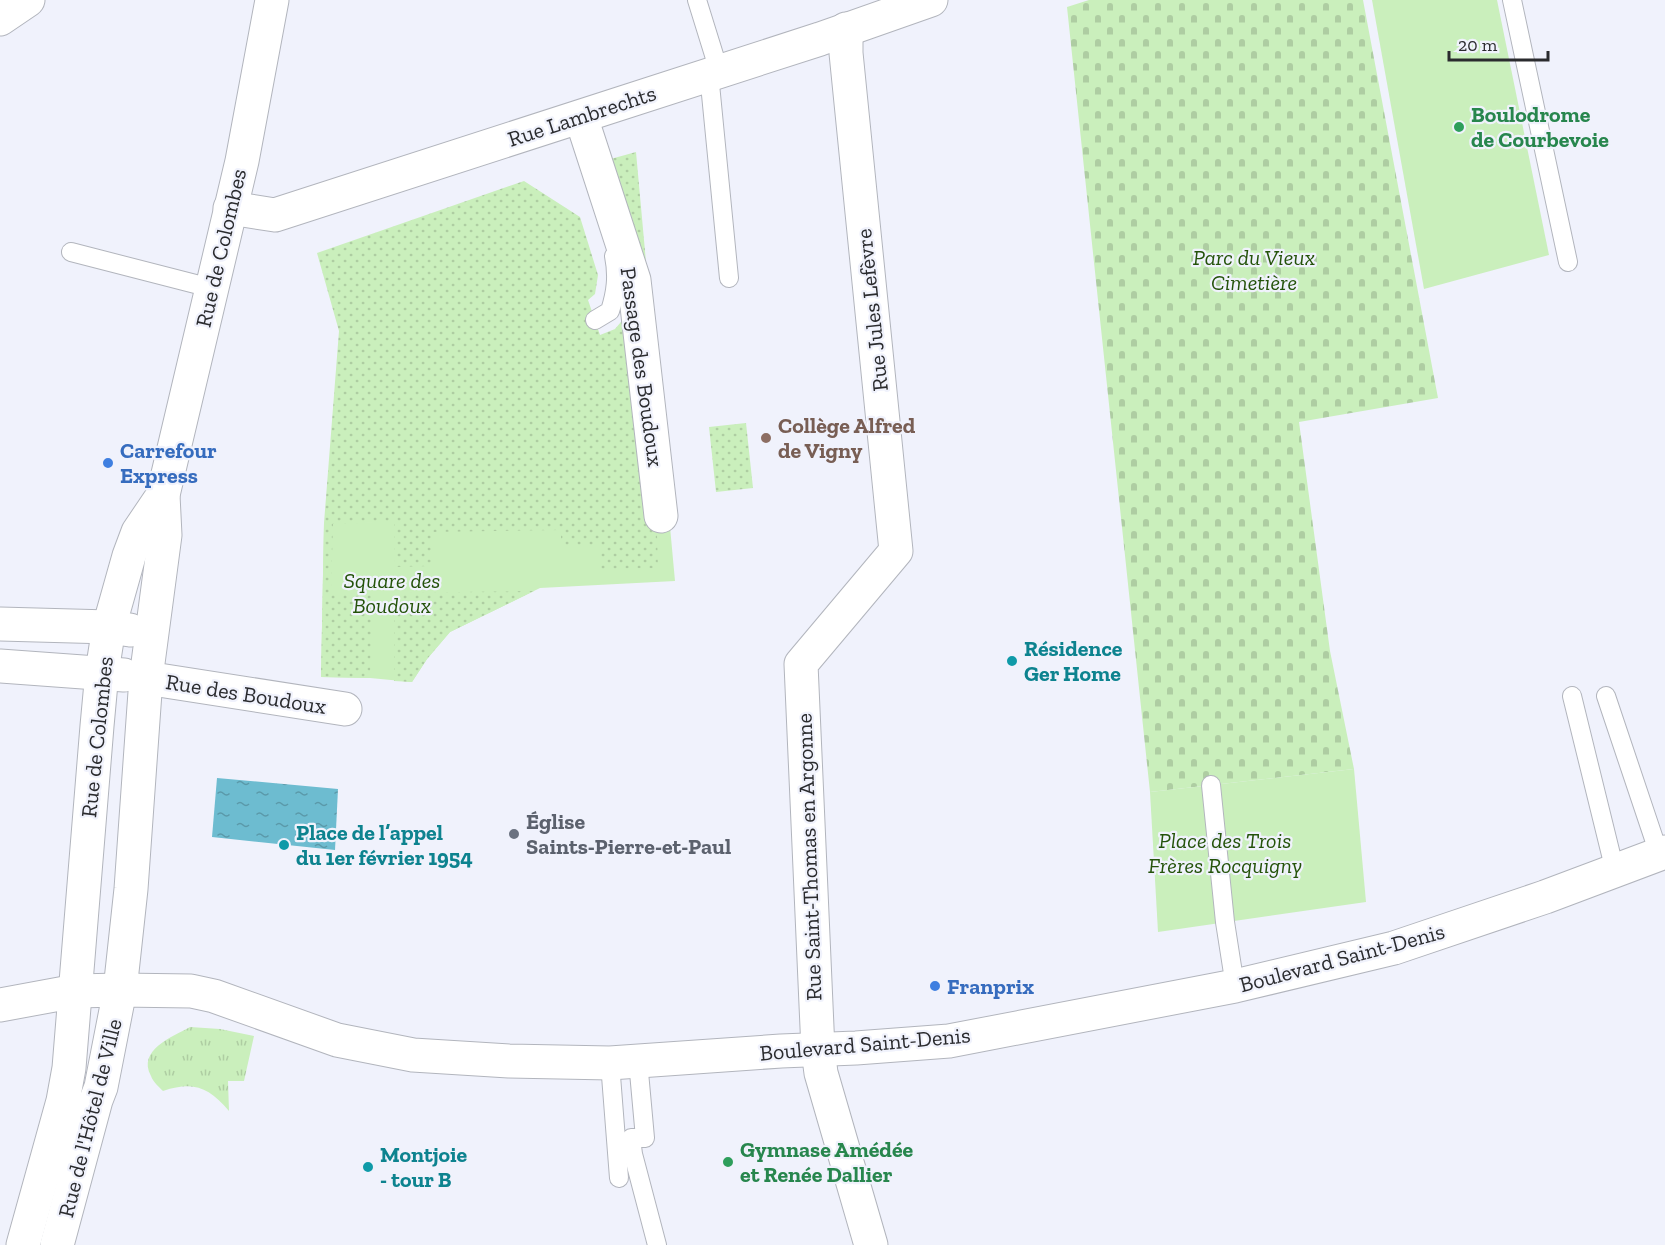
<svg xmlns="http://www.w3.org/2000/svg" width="1665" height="1245" font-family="'Zilla Slab',serif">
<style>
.grass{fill:url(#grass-tufts)}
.cemetery{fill:url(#cemetery-stones)}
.park{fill:#caefbc}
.garden{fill:url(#garden-dots)}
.water{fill:url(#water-ripples)}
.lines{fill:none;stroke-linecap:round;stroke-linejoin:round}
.lane-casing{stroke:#b2b5bd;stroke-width:20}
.street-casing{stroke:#b2b5bd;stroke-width:35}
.secondary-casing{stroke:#b2b5bd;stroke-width:35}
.lane{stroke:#fff;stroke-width:18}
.street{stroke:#fff;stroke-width:33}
.secondary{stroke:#fff;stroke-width:33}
.leisure-dot{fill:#2e9e5b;stroke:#f0f2fc;stroke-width:2}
.education-dot{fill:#8d6e63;stroke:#f0f2fc;stroke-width:2}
.shop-dot{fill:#3f7fe0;stroke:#f0f2fc;stroke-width:2}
.culture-dot{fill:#0f9aa8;stroke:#f0f2fc;stroke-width:2}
.worship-dot{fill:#6b7280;stroke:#f0f2fc;stroke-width:2}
.labels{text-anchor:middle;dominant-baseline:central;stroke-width:4.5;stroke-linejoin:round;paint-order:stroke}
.leisure-label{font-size:22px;font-weight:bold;fill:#27864d;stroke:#f0f2fc;text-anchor:start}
.street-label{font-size:22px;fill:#2a2b2e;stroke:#f0f2fc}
.park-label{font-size:22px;font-style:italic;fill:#24530a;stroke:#f0f2fc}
.education-label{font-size:22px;font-weight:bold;fill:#785e54;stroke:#f0f2fc;text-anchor:start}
.shop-label{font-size:22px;font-weight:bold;fill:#366cbe;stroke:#f0f2fc;text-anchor:start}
.culture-label{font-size:22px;font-weight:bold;fill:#0d838f;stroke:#f0f2fc;text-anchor:start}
.worship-label{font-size:22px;font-weight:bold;fill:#5b616d;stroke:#f0f2fc;text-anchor:start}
</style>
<defs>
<pattern id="grass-tufts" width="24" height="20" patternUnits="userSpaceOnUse" patternTransform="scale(1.5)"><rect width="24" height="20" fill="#caefbc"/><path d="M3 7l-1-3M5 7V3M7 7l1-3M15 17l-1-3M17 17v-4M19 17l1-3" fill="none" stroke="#aecda2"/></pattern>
<pattern id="cemetery-stones" width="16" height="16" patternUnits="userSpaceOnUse" patternTransform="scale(1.5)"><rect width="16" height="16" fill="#caefbc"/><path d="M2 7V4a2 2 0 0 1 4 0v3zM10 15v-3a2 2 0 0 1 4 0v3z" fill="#aecda2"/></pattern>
<pattern id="garden-dots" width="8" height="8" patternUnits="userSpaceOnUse" patternTransform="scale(1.5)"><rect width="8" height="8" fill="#caefbc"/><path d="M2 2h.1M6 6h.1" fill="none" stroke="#aecda2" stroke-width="1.8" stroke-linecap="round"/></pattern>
<pattern id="water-ripples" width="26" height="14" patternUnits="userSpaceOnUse" patternTransform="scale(1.5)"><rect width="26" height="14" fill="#6dbcd0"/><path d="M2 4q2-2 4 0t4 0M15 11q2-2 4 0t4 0" fill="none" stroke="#5a99a9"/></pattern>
</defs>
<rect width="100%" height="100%" fill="#f0f2fc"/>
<path class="grass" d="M190,1027l30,2 34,7 -10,45h-16l1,30c-21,-24 -35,-30 -66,-20 -4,-4 -10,-9 -12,-15 -14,-26 21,-39 39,-49z"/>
<polygon class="cemetery" points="1089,0 1363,0 1438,398 1299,422 1330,651 1354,769 1150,792 1067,7"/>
<g class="park">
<polygon points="1372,0 1497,0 1549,255 1424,289"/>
<polygon points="669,516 675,581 540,588 450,632 427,659 412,682 370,678 321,677 324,523"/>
<polygon points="1354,769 1366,902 1158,932 1150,792"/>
</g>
<g class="garden">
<polygon points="636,152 650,306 658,568 601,569 601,546 561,547 561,530 431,532 431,566 395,567 394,522 333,524 331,593 372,595 370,678 321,677 324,523 339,331 317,253 524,181 580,217 598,275 595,294 588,300 600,335 615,329 626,316 607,160"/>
<polygon points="746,423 753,488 716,492 709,427"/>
<polygon points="534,591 450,632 427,659 412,682 394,681 394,593"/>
</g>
<polygon class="water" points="217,778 338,789 335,850 212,837"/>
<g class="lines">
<defs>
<g id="lane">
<polyline points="697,0 719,71"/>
<polyline points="1512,0 1568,262"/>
<polyline points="709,74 729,278"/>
<polyline points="71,252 211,288"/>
<path d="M595,320l15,-9c6,-19 8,-35 4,-55"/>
<polyline points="1572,696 1615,871"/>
<polyline points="1606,696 1659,854"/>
<polyline points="1211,785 1225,922 1235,986"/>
<polyline points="638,1061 645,1138 631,1138 633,1154 657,1245"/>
<polyline points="610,1063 619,1178"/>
</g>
<g id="street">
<polyline points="0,19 28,0"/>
<polyline points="846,29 846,53 896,551 801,664 818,1050 821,1073 871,1245"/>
<polyline points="581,117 634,280 661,516"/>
<polyline points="230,208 275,215 820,39 931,0"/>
<polyline points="146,678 345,709"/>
<polyline points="0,1005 76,991"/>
</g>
<g id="secondary">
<polyline points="0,624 109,627 130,630"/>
<polyline points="0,666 124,675"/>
<polyline points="76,991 120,990 191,991 214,996 337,1040 413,1055 509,1061 610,1063 781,1051 856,1048 949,1041 1235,986 1394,948 1545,897 1665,852"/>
<polyline points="23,1245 63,1101 69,1068 97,726 102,672 109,627 129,556 138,532 163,495"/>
<polyline points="57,1245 96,1100 101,1087 120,990 131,889 146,678 165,535 163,495 242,161 272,0"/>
</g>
</defs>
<use href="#lane" class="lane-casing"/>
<use href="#street" class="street-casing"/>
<use href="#secondary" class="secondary-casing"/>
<use href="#lane" class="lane"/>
<use href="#street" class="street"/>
<use href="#secondary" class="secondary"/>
</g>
<g class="leisure-dot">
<circle cx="1459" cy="127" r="6"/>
<circle cx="728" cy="1162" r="6"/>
</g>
<circle class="education-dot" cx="766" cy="438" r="6"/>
<g class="shop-dot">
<circle cx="108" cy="463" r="6"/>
<circle cx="935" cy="986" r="6"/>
</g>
<g class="culture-dot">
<circle cx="1012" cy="661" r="6"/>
<circle cx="284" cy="845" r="6"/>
<circle cx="368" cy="1167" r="6"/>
</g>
<circle class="worship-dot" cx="514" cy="834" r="6"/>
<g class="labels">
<g class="leisure-label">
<text x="1471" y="114">Boulodrome<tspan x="1471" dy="25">de Courbevoie</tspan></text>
<text x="740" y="1149">Gymnase Amédée<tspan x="740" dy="25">et Renée Dallier</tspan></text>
</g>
<g class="street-label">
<text transform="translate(582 116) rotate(-18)">Rue Lambrechts</text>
<text transform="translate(221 248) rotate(-77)">Rue de Colombes</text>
<text transform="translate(872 310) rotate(-96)">Rue Jules Lefèvre</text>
<text transform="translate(642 367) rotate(82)">Passage des Boudoux</text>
<text transform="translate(246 694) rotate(9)">Rue des Boudoux</text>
<text transform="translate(97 737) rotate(-84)">Rue de Colombes</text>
<text transform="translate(809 857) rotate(-92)">Rue Saint-Thomas en Argonne</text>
<text transform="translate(1342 958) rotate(-15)">Boulevard Saint-Denis</text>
<text transform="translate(865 1044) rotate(-5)">Boulevard Saint-Denis</text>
<text transform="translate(90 1118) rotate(-76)">Rue de l'Hôtel de Ville</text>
</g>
<g class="park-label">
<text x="1254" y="257">Parc du Vieux<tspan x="1254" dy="25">Cimetière</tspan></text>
<text x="392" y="580">Square des<tspan x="392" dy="25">Boudoux</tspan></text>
<text x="1225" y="840">Place des Trois<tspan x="1225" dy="25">Frères Rocquigny</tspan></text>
</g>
<g class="education-label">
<text x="778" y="425">Collège Alfred<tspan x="778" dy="25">de Vigny</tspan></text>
</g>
<g class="shop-label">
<text x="120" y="450">Carrefour<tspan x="120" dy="25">Express</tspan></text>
<text x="947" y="986">Franprix</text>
</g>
<g class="culture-label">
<text x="1024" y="648">Résidence<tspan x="1024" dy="25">Ger Home</tspan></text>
<text x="296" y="832">Place de l’appel<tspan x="296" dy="25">du 1er février 1954</tspan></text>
<text x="380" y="1154">Montjoie<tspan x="380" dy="25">- tour B</tspan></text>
</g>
<g class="worship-label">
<text x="526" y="821">Église<tspan x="526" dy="25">Saints-Pierre-et-Paul</tspan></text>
</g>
</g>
<path d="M1449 51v9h99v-9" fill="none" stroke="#2a2b2e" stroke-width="3"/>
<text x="1458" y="51" font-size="18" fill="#2a2b2e" stroke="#f0f2fc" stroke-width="4.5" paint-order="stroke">20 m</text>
</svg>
